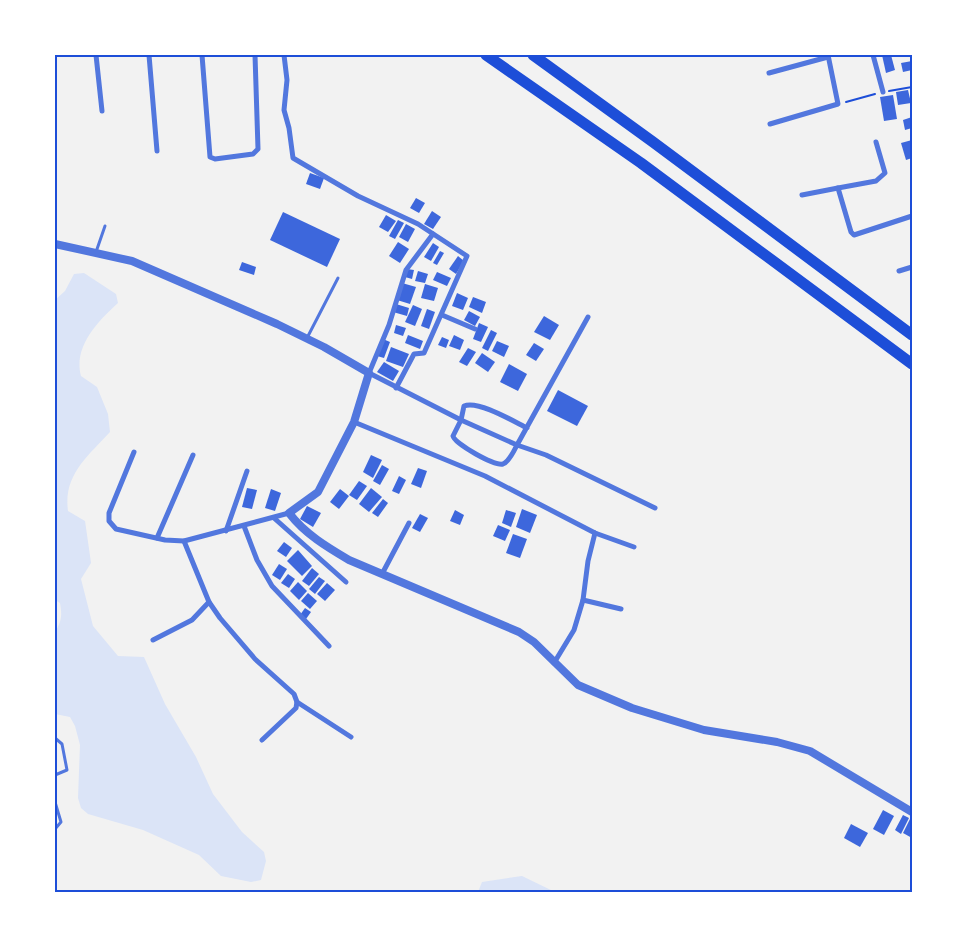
<svg xmlns="http://www.w3.org/2000/svg" width="967" height="947" font-family="'IBM Plex Sans',sans-serif">
<style>
.green{fill:#dbe4f7}
.building{fill:#3d67dc}
.lines{fill:none;stroke-linecap:round;stroke-linejoin:round}
.path{stroke:#1d4ed8;stroke-width:2}
.service{stroke:#5277de;stroke-width:3}
.minor{stroke:#5277de;stroke-width:5}
.tertiary{stroke:#5277de;stroke-width:8}
.motorway{stroke:#1d4ed8;stroke-width:11}
.neatline{fill:none;stroke:#1d4ed8;stroke-width:2}
</style>
<rect width="100%" height="100%" fill="#f2f2f2"/>
<g class="green">
<path d="M84,273l32,21 2,9c-20,18 -45,44 -37,73l16,11 11,27 2,18c-22,24 -47,43 -42,79l17,10 6,42 -10,16 12,47 25,30 26,1 21,47 31,53 17,37 29,38 22,20 2,9 -5,19 -10,2 -30,-6 -22,-21 -56,-25 -55,-16 -7,-6 -3,-10 2,-53 -5,-19 -5,-9 -15,-3v-82c7,-11 7,-17 5,-29l-5,-3v-300l10,-9 9,-17z"/>
<polygon points="522,876 555,892 478,892 482,882"/>
</g>
<g class="building">
<polygon points="882,55 891,55 895,70 886,73"/>
<polygon points="912,61 912,70 903,72 901,63"/>
<polygon points="908,90 911,103 898,105 896,92"/>
<polygon points="893,95 897,119 884,121 880,97"/>
<polygon points="912,117 912,128 905,130 903,120"/>
<polygon points="912,140 912,158 906,160 901,143"/>
<polygon points="310,173 324,178 320,189 306,184"/>
<polygon points="416,198 425,203 419,213 410,208"/>
<polygon points="432,211 441,217 433,229 424,224"/>
<polygon points="283,212 340,239 327,267 270,240"/>
<polygon points="386,215 396,221 388,232 379,227"/>
<polygon points="398,220 404,223 395,239 389,236"/>
<polygon points="406,224 415,229 408,242 399,237"/>
<polygon points="398,242 409,249 400,263 389,256"/>
<polygon points="433,243 439,247 431,261 424,257"/>
<polygon points="440,251 444,253 437,265 433,263"/>
<polygon points="458,256 464,261 456,274 449,269"/>
<polygon points="242,262 256,267 254,275 239,270"/>
<polygon points="407,269 414,270 412,279 405,277"/>
<polygon points="418,271 428,274 425,283 415,281"/>
<polygon points="437,272 451,278 447,286 433,280"/>
<polygon points="402,283 416,287 410,304 397,300"/>
<polygon points="425,284 438,288 434,301 421,298"/>
<polygon points="457,293 468,298 463,310 452,306"/>
<polygon points="473,297 486,302 482,313 469,307"/>
<polygon points="396,304 409,308 407,316 393,312"/>
<polygon points="413,305 422,309 415,326 405,322"/>
<polygon points="427,309 435,312 429,329 421,326"/>
<polygon points="469,311 480,317 475,326 464,320"/>
<polygon points="544,316 559,325 550,340 534,332"/>
<polygon points="479,323 488,327 481,342 473,339"/>
<polygon points="396,325 406,328 403,336 394,333"/>
<polygon points="491,330 497,333 488,351 482,348"/>
<polygon points="408,335 423,341 420,349 405,343"/>
<polygon points="454,335 464,340 460,350 449,346"/>
<polygon points="442,337 449,340 446,348 438,345"/>
<polygon points="383,339 390,342 384,358 377,356"/>
<polygon points="497,341 509,346 504,357 492,351"/>
<polygon points="534,343 544,349 536,361 526,355"/>
<polygon points="391,347 409,354 403,367 386,361"/>
<polygon points="468,348 476,352 467,366 459,362"/>
<polygon points="482,353 495,362 488,372 475,363"/>
<polygon points="384,362 399,371 393,381 377,372"/>
<polygon points="509,364 527,374 518,391 500,382"/>
<polygon points="558,390 588,406 577,426 547,411"/>
<polygon points="371,455 382,460 373,478 363,472"/>
<polygon points="382,465 389,469 380,485 373,481"/>
<polygon points="418,468 427,471 421,488 411,484"/>
<polygon points="399,476 406,480 399,494 392,491"/>
<polygon points="359,481 367,486 357,500 349,495"/>
<polygon points="247,488 257,490 252,509 242,507"/>
<polygon points="371,488 382,497 369,512 359,504"/>
<polygon points="271,489 281,493 275,511 265,508"/>
<polygon points="340,489 349,496 339,509 330,502"/>
<polygon points="383,499 388,503 378,517 372,513"/>
<polygon points="307,506 321,513 313,527 300,519"/>
<polygon points="522,509 537,515 530,533 516,527"/>
<polygon points="455,510 464,515 460,525 450,521"/>
<polygon points="506,510 516,513 511,527 502,523"/>
<polygon points="420,514 428,518 420,532 412,528"/>
<polygon points="498,525 510,530 505,541 493,536"/>
<polygon points="513,534 527,539 520,558 506,553"/>
<polygon points="284,542 292,548 286,557 277,551"/>
<polygon points="298,550 312,566 302,576 287,561"/>
<polygon points="279,564 287,569 280,580 272,575"/>
<polygon points="312,568 319,574 309,586 302,581"/>
<polygon points="288,574 295,579 289,588 281,583"/>
<polygon points="319,577 325,581 315,594 309,589"/>
<polygon points="298,582 307,591 299,600 290,591"/>
<polygon points="327,583 335,590 325,601 317,594"/>
<polygon points="308,593 317,601 310,609 301,601"/>
<polygon points="305,608 311,612 306,619 300,615"/>
<polygon points="883,810 894,816 884,835 873,829"/>
<polygon points="903,815 909,818 901,834 895,830"/>
<polygon points="910,819 912,819 912,838 903,833"/>
<polygon points="851,824 868,833 860,847 844,838"/>
</g>
<g class="lines">
<g class="path">
<polyline points="889,91 912,87"/>
<polyline points="846,102 875,94"/>
</g>
<g class="service">
<polyline points="96,252 105,226"/>
<polyline points="307,338 338,278"/>
<polyline points="55,738 62,744 67,770 55,775"/>
<polyline points="55,802 61,822 55,829"/>
</g>
<g class="minor">
<polyline points="96,55 102,111"/>
<polyline points="149,55 157,151"/>
<polyline points="202,55 210,157 215,159 253,154 258,149 255,55"/>
<polyline points="284,55 287,80 284,110 289,128 293,158 358,196 418,224 467,256 424,353 414,354 396,388"/>
<polyline points="873,55 883,92"/>
<polyline points="769,73 828,57"/>
<polyline points="770,124 838,104 828,55"/>
<polyline points="876,142 885,173 876,181 838,188 851,232 854,235 912,216"/>
<polyline points="802,195 838,188"/>
<polyline points="433,234 406,270 389,325 369,373 461,420 517,445 546,455 655,508"/>
<polyline points="899,271 912,267"/>
<polyline points="442,315 475,329"/>
<polyline points="354,422 485,476 595,533 634,547"/>
<path d="M527,428c-14,-7 -49,-28 -63,-22l-3,14 -8,16c2,8 41,30 50,28 6,-2 11,-13 14,-19l71,-128"/>
<polyline points="134,452 109,513 109,521 116,529 165,540 184,541 289,513"/>
<polyline points="274,518 346,582"/>
<polyline points="244,526 257,560 272,586 329,646"/>
<polyline points="226,531 247,471"/>
<polyline points="157,538 193,455"/>
<polyline points="382,574 409,523"/>
<polyline points="583,600 621,609"/>
<polyline points="209,602 220,618 255,659 294,694 297,702 296,708 262,740"/>
<polyline points="153,640 192,620 209,602 184,541"/>
<polyline points="554,663 574,630 583,600 588,561 595,533"/>
<polyline points="297,702 351,737"/>
</g>
<path class="tertiary" d="M55,244l77,17 145,63 47,23 45,26 -15,49 -36,70 -29,21c16,21 38,34 60,47l170,72 15,10 44,43 54,23 72,22 73,12 33,9 102,61"/>
<g class="motorway">
<polyline points="486,55 641,163 912,364"/>
<polyline points="533,55 653,142 912,335"/>
</g>
</g>
<rect width="967" height="947" fill="none" stroke="#ffffff" stroke-width="112"/>
<rect x="56" y="56" width="855" height="835" class="neatline"/>
</svg>
